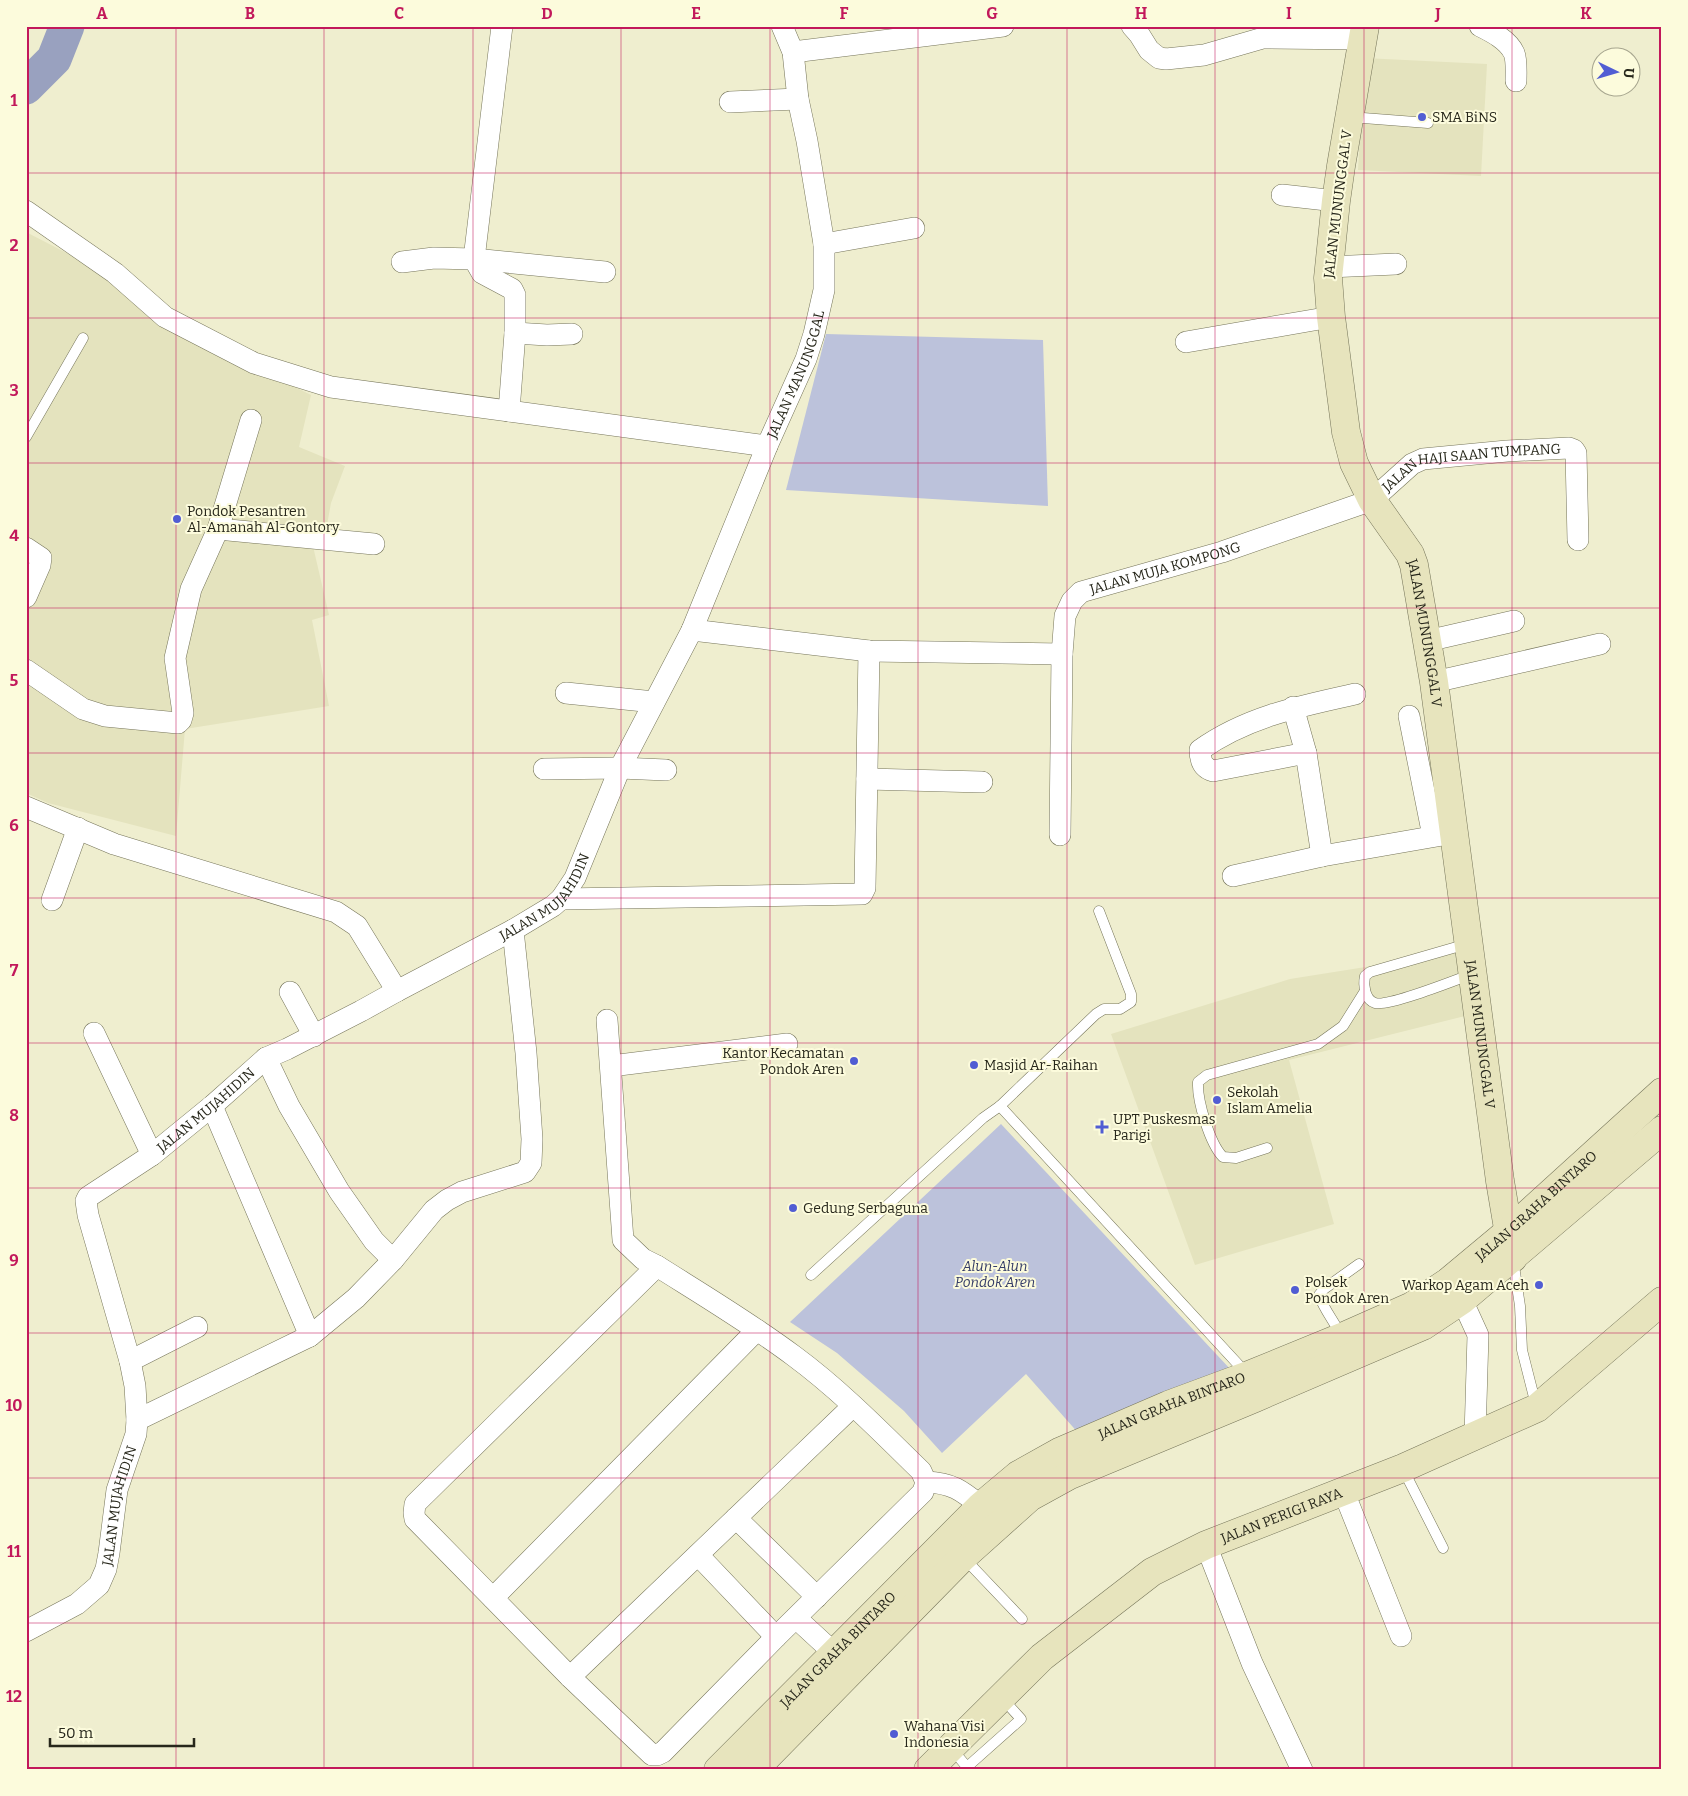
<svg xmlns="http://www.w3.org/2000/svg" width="1688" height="1796" font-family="Bitter,serif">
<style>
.built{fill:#e4e3be}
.green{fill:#bcc2db}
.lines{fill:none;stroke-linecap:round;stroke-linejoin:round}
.river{stroke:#99a1bf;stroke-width:35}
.lane-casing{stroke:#76755a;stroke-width:11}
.street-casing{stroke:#76755a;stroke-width:22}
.secondary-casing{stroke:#76755a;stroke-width:29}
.lane{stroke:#fff;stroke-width:10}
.street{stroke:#fff;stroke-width:21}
.secondary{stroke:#e7e4bd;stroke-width:28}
.grid{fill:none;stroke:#c2185b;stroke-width:1;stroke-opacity:0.55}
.poi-dot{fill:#515dd3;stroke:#fcfbdc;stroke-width:2}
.labels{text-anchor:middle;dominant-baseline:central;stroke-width:4;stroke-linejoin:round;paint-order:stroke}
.poi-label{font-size:14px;fill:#27271b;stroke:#fcfbdc;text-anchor:start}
.street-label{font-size:14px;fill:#27271b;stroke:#fcfbdc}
.park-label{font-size:14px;font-style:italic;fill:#353d68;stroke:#fcfbdc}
.neatline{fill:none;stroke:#c2185b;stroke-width:2}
.grid-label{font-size:16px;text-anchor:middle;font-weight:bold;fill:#c2185b}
</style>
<rect width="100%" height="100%" fill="#efeecf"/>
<g class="built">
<polygon points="1364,58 1487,64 1481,176 1358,170"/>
<polygon points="26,232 111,276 159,319 311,395 299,447 345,466 331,503 325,536 312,542 329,615 312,620 329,706 185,729 176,836 48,803 26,793"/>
<polygon points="1460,952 1473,1014 1289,1060 1334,1224 1195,1265 1111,1034 1290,979"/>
</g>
<g class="green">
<polygon points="826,334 1043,340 1048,506 786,490"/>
<polygon points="1001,1124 1232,1371 1080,1435 1026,1374 942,1453 904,1411 837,1353 790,1322"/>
</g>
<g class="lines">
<polyline class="river" points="26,87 54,59 67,26"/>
<defs>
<g id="lane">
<polyline points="1350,117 1428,123"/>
<polyline points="26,437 83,338"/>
<path d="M1467,944l-97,28 -5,4c-2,9 0,24 10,27 13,4 81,-23 97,-29"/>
<polyline points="1000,1106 1247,1374"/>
<path d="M1267,1148l-31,10 -13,-1c-13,-13 -26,-56 -25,-75l9,-7 111,-31 25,-18 22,-35"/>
<polyline points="1513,1259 1520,1306 1522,1350 1536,1405"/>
<polyline points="811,1275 983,1118 1000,1106 1096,1014 1104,1009 1120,1009 1131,1002 1131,994 1099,911"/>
<path d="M1341,1336c-6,-14 -17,-26 -22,-41l5,-6 35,-25"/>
<polyline points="1403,1469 1443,1548"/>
<polyline points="964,1558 1022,1619"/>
<polyline points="951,1748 967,1767 1021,1719 1002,1698"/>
</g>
<g id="street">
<polyline points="502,26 474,259 482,273 512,289 515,295 515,333 509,411"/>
<polyline points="1132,26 1139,34 1149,50 1159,58 1166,59 1204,55 1263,38 1363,39"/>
<path d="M1480,26c12,6 28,14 34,27 3,7 2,20 2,28"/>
<polyline points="793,52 1003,26"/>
<polyline points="730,102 798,99"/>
<polyline points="1282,195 1336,201"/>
<polyline points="26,211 115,273 165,317 254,363 331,387 767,446"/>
<polyline points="824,244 914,228"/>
<polyline points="402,262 434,258 474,259 605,272"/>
<polyline points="1329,267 1396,264"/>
<polyline points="515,333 547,335 572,334"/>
<polyline points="1186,342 1331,317"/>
<polyline points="218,529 251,420"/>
<polyline points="26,548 41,558 40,565 26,597"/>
<polyline points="692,630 869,651 1062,654"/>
<polyline points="1427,641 1514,621"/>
<polyline points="26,670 83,709 105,716 178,723 181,720 183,713 175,658 191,589 218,529 374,544"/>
<polyline points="1434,682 1600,644"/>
<polyline points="566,693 654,702"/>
<polyline points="1293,707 1306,753 1322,856"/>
<polyline points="1409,716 1433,836"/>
<path d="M1306,753l-93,18c-10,-3 -13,-10 -13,-21 46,-33 100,-44 155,-56"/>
<polyline points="544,769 620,768 666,770"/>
<polyline points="867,779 982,782"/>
<polyline points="26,807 114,844 336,912 357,926 397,991"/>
<path id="s1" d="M1060,835l2,-181 3,-38 7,-15 9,-9 141,-40 150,-52 40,-36 11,-5 84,-8 62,-3 5,2 2,3 2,87"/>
<polyline points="1233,876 1322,856 1454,833"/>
<polyline points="561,899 862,894 865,888 869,651"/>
<polyline points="52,900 78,828"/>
<polyline points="290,992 314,1036"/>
<polyline points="607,1020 623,1240 643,1259 657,1266"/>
<polyline points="94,1033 152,1155"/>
<polyline points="266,1058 289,1106 339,1191 374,1241 393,1260"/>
<polyline points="611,1066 787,1044"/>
<polyline points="212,1106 310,1336"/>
<path d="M657,1266c46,29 93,57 137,90 46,34 86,75 127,115l5,11 -3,10 -147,145 -113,115 -6,3h-5l-82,-78 -155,-158 -1,-6 1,-9z"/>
<polyline points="1453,1288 1462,1300 1478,1335 1475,1436"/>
<polyline points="130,1361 197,1327"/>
<polyline points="137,1420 310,1336 356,1298 393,1260 434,1210 447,1200 462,1192 525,1172 531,1163 532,1139 526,1053 513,930"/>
<path d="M926,1482c26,1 35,8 55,24"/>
<polyline points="1343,1490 1401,1636"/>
<polyline points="736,1518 817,1597"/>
<polyline points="1206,1545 1252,1663 1302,1770"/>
<polyline points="698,1555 776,1637"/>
<polyline points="493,1598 757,1330"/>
<polyline points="796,1618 834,1653"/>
<path id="s2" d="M26,1631l51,-27 22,-19 7,-16 3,-16 8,-63 19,-56 1,-14 -2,-34 -5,-25 -42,-146 -2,-14 2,-4 64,-42 60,-49 54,-48 21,-9 74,-38 36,-20 116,-61 40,-24 8,-7 14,-21 45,-110 72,-138 75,-184 39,-87 8,-25 10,-44v-46l-17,-103 -9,-42 -5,-47 -11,-26"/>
<polyline points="570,1677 853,1406"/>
</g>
<g id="secondary">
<path id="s3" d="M1365,26l-24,140 -5,35 -8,77 3,39 15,115 8,31 18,37 38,54 4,11 20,117 66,499 13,77"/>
<path id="s4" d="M718,1770l263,-264 37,-31 43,-24 107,-46 81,-30 93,-38 70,-31 36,-24 60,-50 154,-140"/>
<polyline points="754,1770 963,1557 1030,1497 1070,1475 1255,1398 1423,1326 1462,1300 1662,1130"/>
<path id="s5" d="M928,1770l114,-113 110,-85 54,-27 197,-77 134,-60 125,-107"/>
</g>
</defs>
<use href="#lane" class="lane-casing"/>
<use href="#street" class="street-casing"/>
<use href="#secondary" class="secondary-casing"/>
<use href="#lane" class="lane"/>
<use href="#street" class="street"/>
<use href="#secondary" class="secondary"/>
</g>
<path class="grid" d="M176,26v1744M324,26v1744M473,26v1744M621,26v1744M770,26v1744M918,26v1744M1067,26v1744M1215,26v1744M1364,26v1744M1512,26v1744M26,173h1636M26,318h1636M26,463h1636M26,608h1636M26,753h1636M26,898h1636M26,1043h1636M26,1188h1636M26,1333h1636M26,1478h1636M26,1623h1636"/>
<g class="poi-dot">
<circle cx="1422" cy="117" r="5"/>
<circle cx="177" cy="519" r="5"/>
<circle cx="854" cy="1061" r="5"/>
<circle cx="974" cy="1065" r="5"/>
<circle cx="1217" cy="1100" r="5"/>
<path d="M1099.5 1119.5h5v5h5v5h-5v5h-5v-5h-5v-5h5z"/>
<circle cx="793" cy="1208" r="5"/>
<circle cx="1539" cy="1285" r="5"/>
<circle cx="1295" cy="1290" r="5"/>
<circle cx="894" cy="1734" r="5"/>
</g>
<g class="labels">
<g class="poi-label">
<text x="1432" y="117">SMA BiNS</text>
<text x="187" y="511">Pondok Pesantren<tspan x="187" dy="16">Al-Amanah Al-Gontory</tspan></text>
<text x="844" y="1053" text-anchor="end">Kantor Kecamatan<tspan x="844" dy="16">Pondok Aren</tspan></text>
<text x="984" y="1065">Masjid Ar-Raihan</text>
<text x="1227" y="1092">Sekolah<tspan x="1227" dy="16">Islam Amelia</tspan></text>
<text x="1113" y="1119">UPT Puskesmas<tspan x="1113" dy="16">Parigi</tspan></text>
<text x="803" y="1208">Gedung Serbaguna</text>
<text x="1305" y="1282">Polsek<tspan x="1305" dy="16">Pondok Aren</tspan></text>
<text x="1529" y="1285" text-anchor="end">Warkop Agam Aceh</text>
<text x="904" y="1726">Wahana Visi<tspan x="904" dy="16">Indonesia</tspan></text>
</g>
<g class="street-label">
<text transform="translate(1338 204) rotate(-83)">JALAN MUNUNGGAL V</text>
<text stroke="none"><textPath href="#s2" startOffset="1625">JALAN MANUNGGAL</textPath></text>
<text stroke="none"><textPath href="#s1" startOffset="664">JALAN HAJI SAAN TUMPANG</textPath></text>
<text stroke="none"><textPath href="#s1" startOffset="336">JALAN MUJA KOMPONG</textPath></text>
<text stroke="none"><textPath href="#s3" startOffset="630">JALAN MUNUNGGAL V</textPath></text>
<text stroke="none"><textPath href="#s2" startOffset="1039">JALAN MUJAHIDIN</textPath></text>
<text stroke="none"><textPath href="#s3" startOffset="1035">JALAN MUNUNGGAL V</textPath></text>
<text stroke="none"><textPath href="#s2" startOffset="634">JALAN MUJAHIDIN</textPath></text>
<text stroke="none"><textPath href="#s4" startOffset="1010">JALAN GRAHA BINTARO</textPath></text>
<text stroke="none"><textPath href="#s4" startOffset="590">JALAN GRAHA BINTARO</textPath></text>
<text stroke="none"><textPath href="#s2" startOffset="169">JALAN MUJAHIDIN</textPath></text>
<text stroke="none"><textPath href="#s5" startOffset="441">JALAN PERIGI RAYA</textPath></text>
<text stroke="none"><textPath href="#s4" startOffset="170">JALAN GRAHA BINTARO</textPath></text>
</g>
<g class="park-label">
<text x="995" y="1266">Alun-Alun<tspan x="995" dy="16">Pondok Aren</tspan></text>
</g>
</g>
<rect width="1688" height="1796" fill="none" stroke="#fcfbdc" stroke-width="55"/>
<g transform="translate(1616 72) rotate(95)"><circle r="24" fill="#fcfbdc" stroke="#a7a68f"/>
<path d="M0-4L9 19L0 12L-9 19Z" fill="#515dd3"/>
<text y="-8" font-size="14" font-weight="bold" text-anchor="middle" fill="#27271b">U</text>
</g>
<path d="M50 1738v8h144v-8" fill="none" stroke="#27271b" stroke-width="2.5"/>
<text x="58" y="1738" font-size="15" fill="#27271b" stroke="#fcfbdc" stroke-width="4" paint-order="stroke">50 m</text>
<rect x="28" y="28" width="1632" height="1740" class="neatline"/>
<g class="grid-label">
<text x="102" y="19">A</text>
<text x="250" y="19">B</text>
<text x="399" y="19">C</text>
<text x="547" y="19">D</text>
<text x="696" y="19">E</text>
<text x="844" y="19">F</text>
<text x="992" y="19">G</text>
<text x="1141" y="19">H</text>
<text x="1289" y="19">I</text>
<text x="1438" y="19">J</text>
<text x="1586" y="19">K</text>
<text x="14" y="106">1</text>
<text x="14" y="251">2</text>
<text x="14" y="396">3</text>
<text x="14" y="541">4</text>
<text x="14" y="686">5</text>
<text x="14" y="831">6</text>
<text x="14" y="976">7</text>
<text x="14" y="1121">8</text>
<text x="14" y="1266">9</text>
<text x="14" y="1411">10</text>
<text x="14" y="1557">11</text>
<text x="14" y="1702">12</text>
</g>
</svg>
